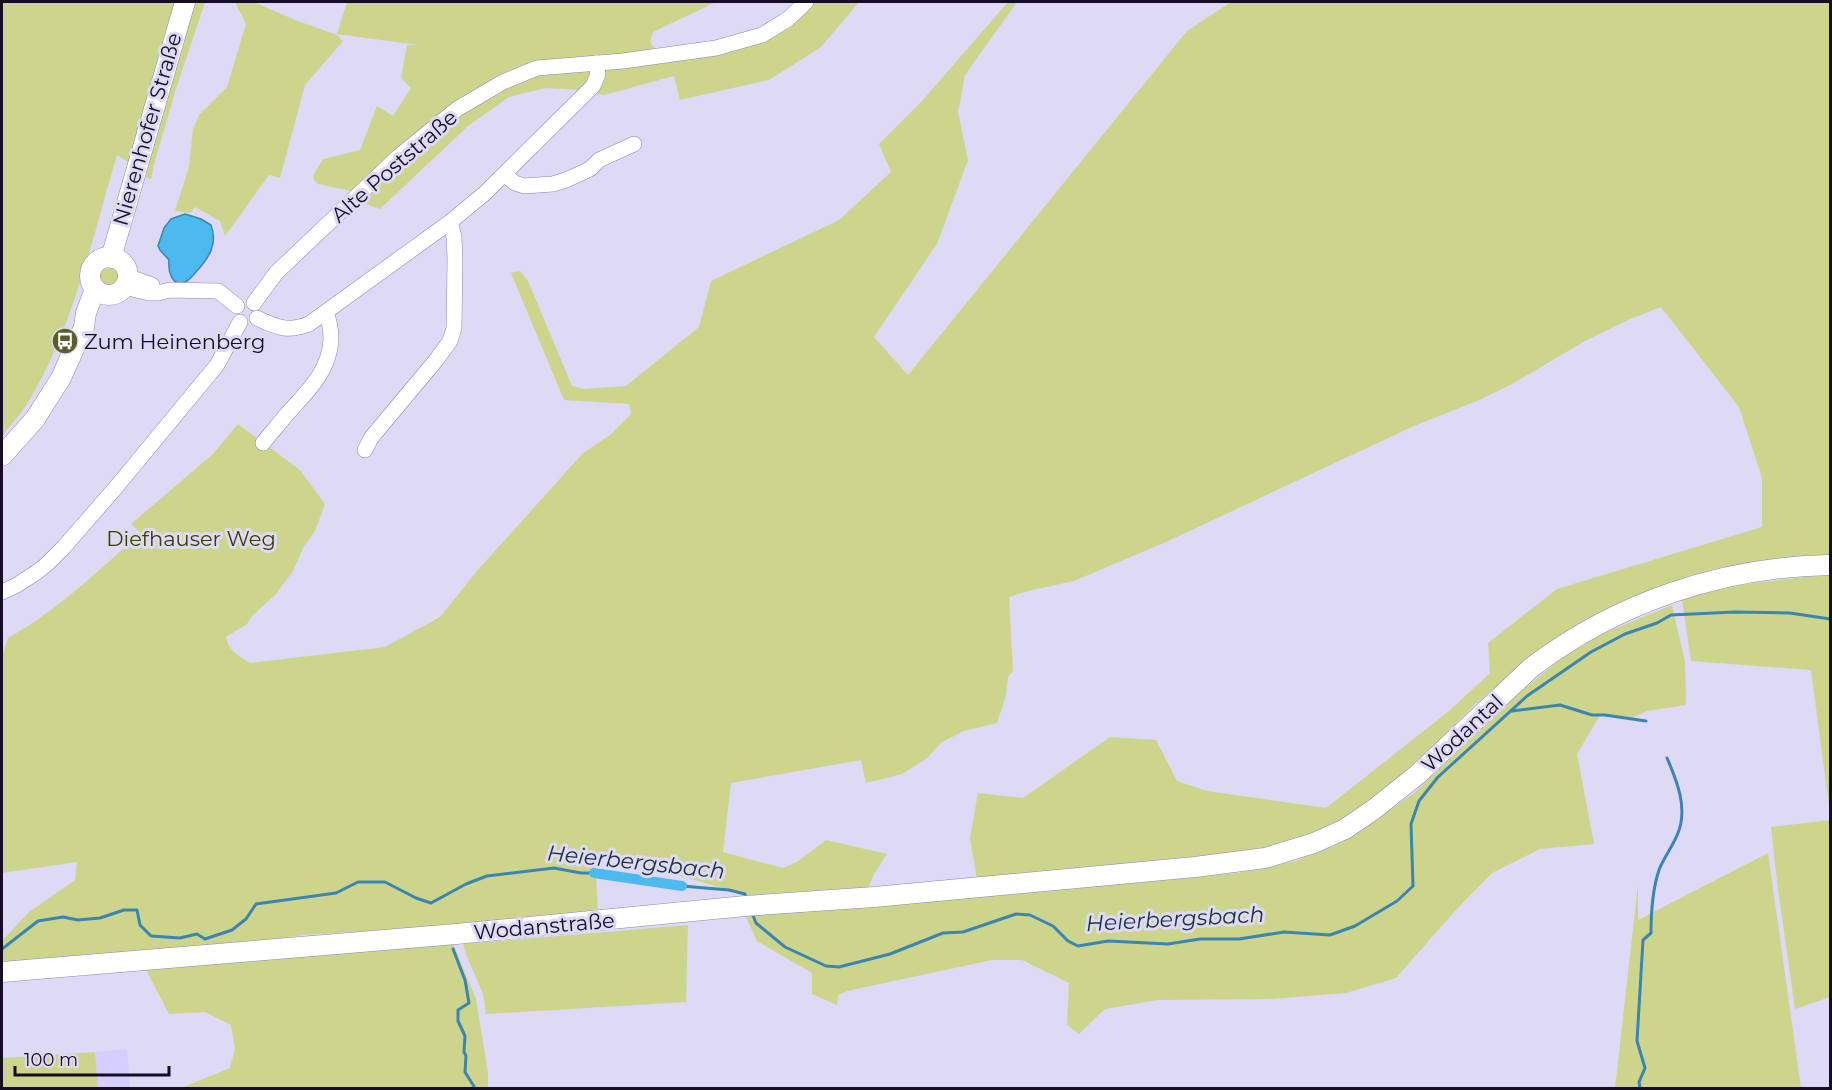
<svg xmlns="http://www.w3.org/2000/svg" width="1832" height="1090" font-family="Montserrat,sans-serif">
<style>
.built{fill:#d6cefc}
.green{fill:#cdd58c}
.water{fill:#4cb9ef;stroke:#3b85b2;stroke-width:1.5}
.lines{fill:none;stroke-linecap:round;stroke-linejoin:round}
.stream{stroke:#3b85b2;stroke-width:3}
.canal{stroke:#4cb9ef;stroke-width:10}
.minor-casing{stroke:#9082c2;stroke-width:16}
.major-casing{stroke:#9082c2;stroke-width:21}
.minor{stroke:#fff;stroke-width:15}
.major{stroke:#fff;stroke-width:20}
.labels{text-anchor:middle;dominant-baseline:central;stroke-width:6;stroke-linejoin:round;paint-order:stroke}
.street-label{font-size:21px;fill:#140d25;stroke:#ded9f5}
.poi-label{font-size:21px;fill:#140d25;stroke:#ded9f5;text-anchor:start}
.park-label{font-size:21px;fill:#3a3e04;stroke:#ded9f5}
.water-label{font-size:22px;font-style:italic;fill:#1a323e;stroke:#ded9f5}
</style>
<rect width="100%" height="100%" fill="#ded9f5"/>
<polygon class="built" points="127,1049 130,1088 98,1088 95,1052"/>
<g class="green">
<path d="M2,2h176l-47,162 -14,-9c-25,84 -44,174 -90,249 -7,11 -17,22 -25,32z"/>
<polygon points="190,2 205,2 176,89 154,164 151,179 140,175"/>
<polygon points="235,2 254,2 295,20 337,35 343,41 305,85 280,178 269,175 225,236 220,221 195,207 191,213 175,211 189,167 193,129 199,115 227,87 246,24"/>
<polygon points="347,2 716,2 653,32 650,42 658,53 717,51 811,2 859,2 821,47 769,80 680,100 674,76 604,95 580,90 546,88 509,97 468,126 380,209 363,203 402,161 501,77 356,192 318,184 314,180 313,176 323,159 360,150 377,106 393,116 411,88 401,78 407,45 418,45 337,34"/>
<path d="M1008,2h9l-52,73 -7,37 10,48 -31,84 -63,93 34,38 279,-344 44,-29h599v556l-159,25 -59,23 -65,39 -72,59 -78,80 -49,34 -40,19 -62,17 -269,26 -7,-42 8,-45 45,5 87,-61 46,3 21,41 30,10 119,17 123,-97 41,-38 -2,-30 69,-54 205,-62v-49l-23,-71 -78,-100 -33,13 -43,21 -73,43 -35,17 -63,25 -248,116 -92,39 -46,10 -19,6 4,74 -5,6 -2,18 -9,28 -33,8 -22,11 -16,17 -24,15 -36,9 -5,-23 -130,23 -8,69 60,16 14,-6 29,-22 61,14 -13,20 -7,17 -113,6 -144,-41h-15l3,57 -178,15 -116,7 -70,10 -232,17v-21l27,-29 46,-32 2,-18 -75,11v-217l6,-18c50,-28 91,-68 133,-105l-10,-9 82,-70 25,-30 62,46 25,34 -10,27 -11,15 -11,25 -17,23 -24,22 -5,8 -21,13c2,14 13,19 24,26l135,-16 55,-30 37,-46 106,-118 27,-18 21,-21 -2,-10 -65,-4 -53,-127 9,-2 8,10 44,105 12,3 42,-3 73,-59 12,-46 128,-61 52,-48 -12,-28 43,-43z"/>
<circle cx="109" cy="277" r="9"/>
<polygon points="1822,575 1830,576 1830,814 1811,670 1691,661 1682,599 1736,585"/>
<polygon points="1672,605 1685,662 1686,705 1647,711 1632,718 1600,715 1577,754 1594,844 1540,849 1492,873 1454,912 1396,978 1346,993 1272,999 1157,1000 1105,1009 1079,1034 1067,1025 1069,983 1022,960 992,960 847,991 838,995 837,1005 812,994 812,973 757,941 744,913 876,906 1117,884 1237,873 1295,861 1332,847 1362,830 1414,793 1514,697 1562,658 1600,635"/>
<polygon points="1830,820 1830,997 1795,1009 1777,882 1771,827"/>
<polygon points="1768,853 1801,1088 1615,1088 1638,884 1638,920"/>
<polygon points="688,925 686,1002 486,1014 483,994 467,957 463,944"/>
<polygon points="453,943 476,999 488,1073 488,1088 183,1088 186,1086 230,1068 235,1049 231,1025 205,1012 169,1014 146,970"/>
<polygon points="95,1052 98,1088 2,1088 2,1058"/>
</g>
<path class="water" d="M185,214l16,5 10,6c7,19 -2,33 -15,47 -3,3 -6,8 -11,10 -14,5 -17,-12 -16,-22l-9,-10 -2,-4 6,-18 7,-9z"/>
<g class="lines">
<g class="stream">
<polyline points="1512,711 1560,705 1592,715 1605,715 1646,721"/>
<polyline points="682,886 729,890 745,894 746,898"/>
<polyline points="752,913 756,923 785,947 826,966 839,967 890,954 943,933 963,932 1016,914 1030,915 1053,926 1068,941 1078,946 1108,941 1168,944 1200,939 1239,939 1284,932 1330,935 1355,926 1397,901 1413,886 1411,824 1419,801 1438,777 1527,696 1591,652 1625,634 1657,623 1671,615 1735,612 1790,613 1830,619"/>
<polyline points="2,949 38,921 63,917 78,920 100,918 124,910 137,910 140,925 151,936 180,938 197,934 205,939 232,930 246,919 256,904 336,893 358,882 385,882 416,898 431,903 466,884 487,876 554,868 581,873 594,873"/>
<polyline points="453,949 465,980 469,1003 458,1010 458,1021 465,1036 464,1052 466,1056 465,1072 475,1088"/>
<path d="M1640,1088l-1,-6 6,-14 -8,-27 6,-101 8,-7c0,-21 1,-42 8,-63 5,-13 14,-24 19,-37 10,-25 -1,-52 -11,-75"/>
</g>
<polyline class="canal" points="594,873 682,886"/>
<defs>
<g id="minor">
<polyline points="505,175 515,183 524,186 553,184 566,180 590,169 599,160 634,144"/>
<polyline points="127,276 152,285"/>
<polyline points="124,287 149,293 158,293 170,290 218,291 237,306"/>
<polyline points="254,303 276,273 399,156 457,109 503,82 537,68 623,61 716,48 762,35 788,19 806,2"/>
<path d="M257,318c21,10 31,14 52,6l141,-102 34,-28 109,-108 5,-12 -2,-11"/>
<path d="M263,443c8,-10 16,-19 24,-29 20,-22 42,-42 44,-74 0,-10 -1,-18 -5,-27"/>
<polyline points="365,450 371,438 437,359 450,341 454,328 455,259 454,237 450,222"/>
<polyline points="2,592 17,585 37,572 47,564 64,547 117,486 217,365 240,322"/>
</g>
<g id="major">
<circle cx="109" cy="276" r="19"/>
<polyline points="111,258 185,2"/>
<polyline points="2,456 35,419 61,378 84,327 86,313 95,289"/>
<path d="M2,972l454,-38 289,-28 129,-9 321,-30 70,-9 49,-15 31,-14 28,-19 44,-35 115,-108c86,-65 190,-100 298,-102"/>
</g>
</defs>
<use href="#minor" class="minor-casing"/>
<use href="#major" class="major-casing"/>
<use href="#minor" class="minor"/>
<use href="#major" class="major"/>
</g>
<defs>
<symbol id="bus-disc" viewBox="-11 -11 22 22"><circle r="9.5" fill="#595e2c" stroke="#ded9f5"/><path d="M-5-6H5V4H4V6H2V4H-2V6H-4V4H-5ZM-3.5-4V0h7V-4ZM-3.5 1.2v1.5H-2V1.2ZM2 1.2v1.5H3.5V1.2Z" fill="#fff"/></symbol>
</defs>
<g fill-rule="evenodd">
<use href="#bus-disc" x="50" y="326" width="30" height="30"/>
</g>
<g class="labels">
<g class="street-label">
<text transform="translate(147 129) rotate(-74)">Nierenhofer Straße</text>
<text transform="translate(394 166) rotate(-41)">Alte Poststraße</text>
<text transform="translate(1462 733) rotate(-43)">Wodantal</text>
<text transform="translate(544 926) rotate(-5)">Wodanstraße</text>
</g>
<g class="poi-label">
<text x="84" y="341">Zum Heinenberg</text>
</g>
<g class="park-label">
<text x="191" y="538">Diefhauser Weg</text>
</g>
<g class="water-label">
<text transform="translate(636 862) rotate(6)">Heierbergsbach</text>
<text transform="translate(1175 919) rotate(-3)">Heierbergsbach</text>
</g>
</g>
<rect width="1832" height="1090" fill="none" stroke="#140d25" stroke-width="6"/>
<path d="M15 1066v9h154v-9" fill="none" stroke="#140d25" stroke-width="3"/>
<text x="24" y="1066" font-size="18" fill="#140d25" stroke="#ded9f5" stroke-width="4.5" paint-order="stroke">100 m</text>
</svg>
